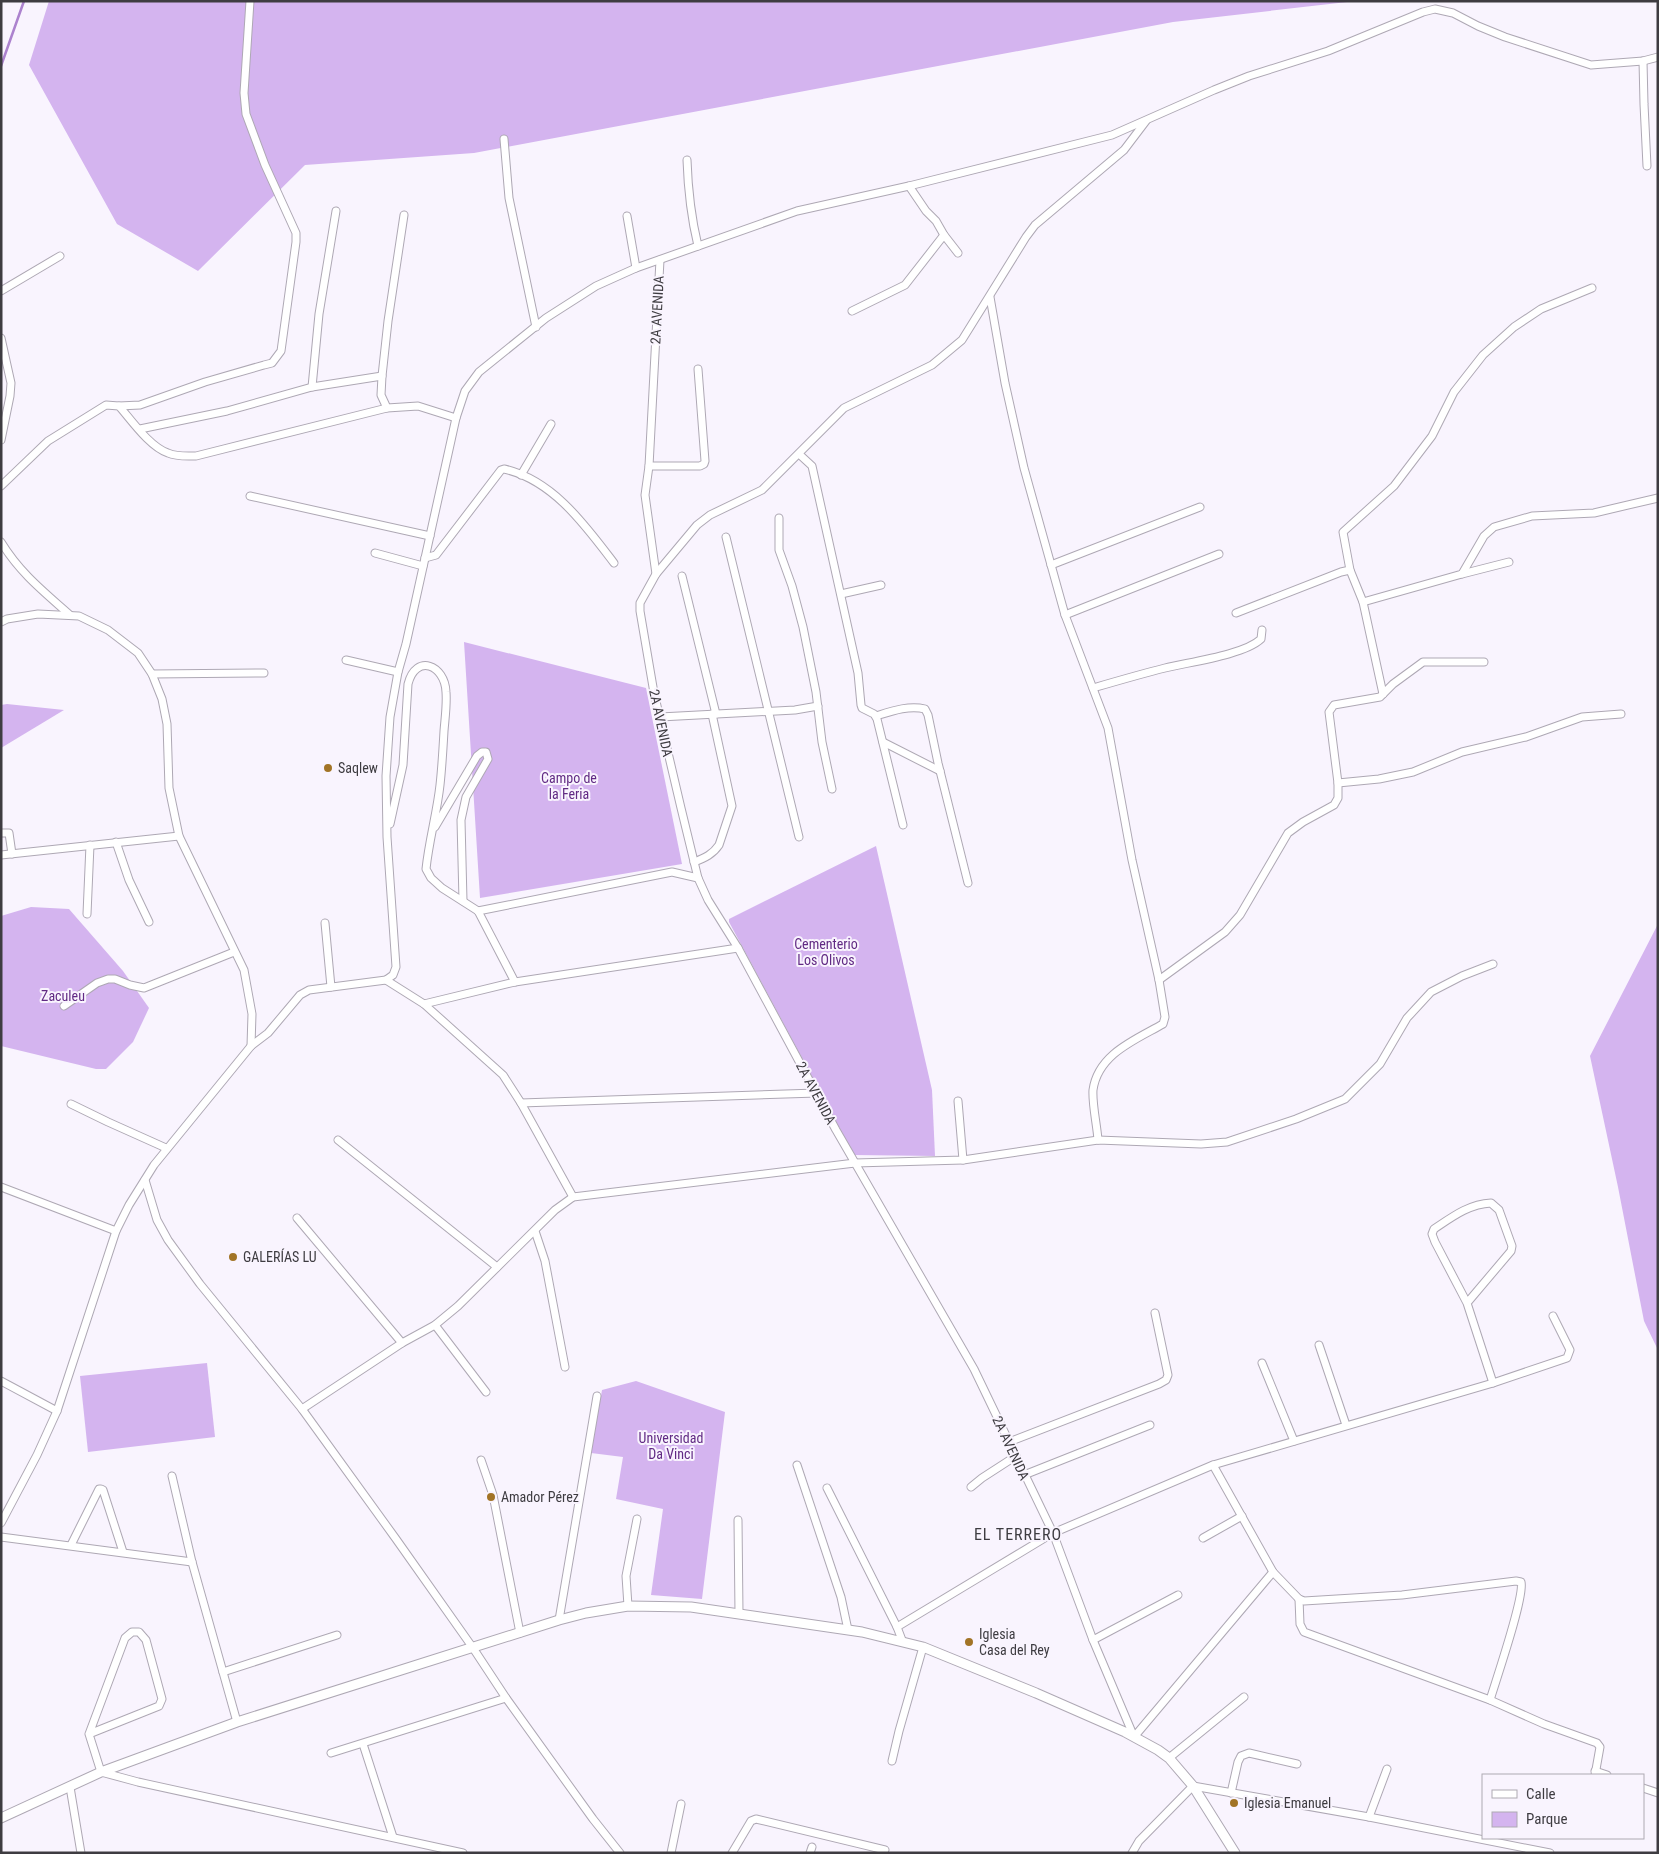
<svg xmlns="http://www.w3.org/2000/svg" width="1659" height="1854" font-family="'Roboto Condensed',sans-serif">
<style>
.green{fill:#d4b4ef}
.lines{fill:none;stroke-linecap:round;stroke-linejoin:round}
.stream{stroke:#ac82ce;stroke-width:2.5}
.minor-casing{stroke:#aea8b4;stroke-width:9}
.tertiary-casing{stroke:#aea8b4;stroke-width:11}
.minor{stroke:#fff;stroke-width:7}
.tertiary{stroke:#fff;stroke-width:9}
.poi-dot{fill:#a27426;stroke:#f9f4fe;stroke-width:2}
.labels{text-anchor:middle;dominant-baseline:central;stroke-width:4;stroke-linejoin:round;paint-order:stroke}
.street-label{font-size:14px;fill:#3e3c41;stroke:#f9f4fe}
.poi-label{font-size:14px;fill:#3e3c41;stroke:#f9f4fe;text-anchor:start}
.park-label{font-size:14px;fill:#612a84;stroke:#f9f4fe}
.quarter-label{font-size:16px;letter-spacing:1px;fill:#3e3c41;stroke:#f9f4fe}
</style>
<rect width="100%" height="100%" fill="#f9f4fe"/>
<g class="green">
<polygon points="49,1 1356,1 1173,22 474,153 305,165 198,271 117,224 29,65"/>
<polygon points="464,642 646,688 682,864 480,898"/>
<polygon points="7,704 64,710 1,748 1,705"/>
<polygon points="876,846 932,1090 935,1156 854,1155 729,922 729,919"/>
<polygon points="31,907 69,909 123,971 149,1008 133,1042 106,1069 96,1069 1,1046 1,916"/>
<polygon points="1658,924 1658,1350 1644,1321 1618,1187 1590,1056"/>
<polygon points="207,1363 215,1437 88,1452 80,1376"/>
<polygon points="636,1381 725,1412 702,1599 651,1595 663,1509 616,1499 623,1457 591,1453 602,1390"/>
</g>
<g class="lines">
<polyline class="stream" points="1,66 24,1"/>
<defs>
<g id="minor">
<polyline points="1643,61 1644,104 1647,166"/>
<polyline points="1146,121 1124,150 1035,225 1026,237 962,340 932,365 844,408 762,490 710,515 697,525 656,574 640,603 640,611 654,693 681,808 698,878 708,900 738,948 836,1130 974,1369 1053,1533 1093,1640 1134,1737 1273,1572"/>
<polyline points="504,139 509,198 536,327"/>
<path d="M687,160c1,30 4,57 11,86"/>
<polyline points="909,186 926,211 936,221 944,235 958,253"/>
<polyline points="627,216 636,268"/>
<polyline points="1,291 60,256"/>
<path d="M990,297l15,86 19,85 41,147 43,113 24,132 27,120 6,37 -2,7c-28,16 -65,30 -70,66 -1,14 4,35 5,50"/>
<polyline points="852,311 905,285 944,235"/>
<polyline points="1,338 11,383 10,396 1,440"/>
<polyline points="312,387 319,314 336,211"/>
<polyline points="119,406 140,405 205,382 264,365 272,363 281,351 296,242 296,233 265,165 246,114 244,93 250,1"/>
<polyline points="387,408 381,395 382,376 388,321 404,215"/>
<polyline points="140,429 227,411 312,387 382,376"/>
<polyline points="799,454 812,466 858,673 861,705 862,708 874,714 877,719 903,825"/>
<polyline points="649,466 700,466 704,464 705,461 698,369"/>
<polyline points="521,475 551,424"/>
<path d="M1,486l47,-45 58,-36 13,1c13,15 31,41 49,47 9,4 19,3 28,3l191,-48 31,-2 38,12"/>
<polyline points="250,496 430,536"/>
<polyline points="779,518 779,550 792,586 803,627 816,692 822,742 832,789"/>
<polyline points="726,537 799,837"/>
<path d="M1,542c19,31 42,49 69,73"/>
<polyline points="375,553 423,566"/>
<path d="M425,558l11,-3 65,-85 3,-1c49,11 81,56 110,94"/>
<polyline points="1051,565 1200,507"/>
<polyline points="656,574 645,495 649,466 660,260"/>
<polyline points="1462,574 1509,562"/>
<polyline points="682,576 716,714"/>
<polyline points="841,594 881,585"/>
<polyline points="1363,602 1462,574 1484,536 1494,527 1532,516 1594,513 1658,498"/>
<polyline points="1236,613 1341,572 1350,570"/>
<polyline points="1065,615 1219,554"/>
<polyline points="1,622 7,619 38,614 79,616 108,630 138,653 152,674 162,699 167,724 169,788 179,836 244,970 252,1014 251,1046"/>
<polyline points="346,660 398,672"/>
<polyline points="152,674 264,673"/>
<path d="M1093,688c24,-7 48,-14 72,-20 24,-6 79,-13 96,-29l1,-9"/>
<polyline points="1383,694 1363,602 1350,570 1343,532 1394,486 1432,436 1454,392 1483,355 1514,327 1541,309 1592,288"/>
<path d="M876,716c16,-5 33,-11 49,-7l3,6 10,48 30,120"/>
<polyline points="660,717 795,710 818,706"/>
<polyline points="883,742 940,771"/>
<polyline points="1338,783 1379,779 1413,772 1462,752 1526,737 1582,717 1621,714"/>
<path d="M390,824l13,-59 5,-81c8,-31 37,-19 38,8 1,13 -1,26 -2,39 -1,18 -2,36 -4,54 -3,28 -11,55 -14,84l5,9 11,10 36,23 37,71"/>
<polyline points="435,827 477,756 482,752 486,752 488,759 466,797 461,820 463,901"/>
<polyline points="1,833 9,833 12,854"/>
<polyline points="116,842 129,880 149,922"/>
<polyline points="1,855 179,836"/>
<path d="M694,862c11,-4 19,-8 25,-17l13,-39 -20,-92"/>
<polyline points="478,911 672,872 698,878"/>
<polyline points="87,914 90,845"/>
<polyline points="325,923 331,987"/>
<polyline points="386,980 424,1004 503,1075 521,1103 573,1197"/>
<polyline points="1159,980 1225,932 1240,915 1288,833 1303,822 1334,805 1338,798 1338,783 1329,712 1334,705 1380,697 1393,684 1423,662 1484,662"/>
<polyline points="424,1004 515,982 738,948"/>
<polyline points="64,1006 97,983 108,979 115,979 130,985 144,988 234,952"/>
<polyline points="958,1101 963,1160"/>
<polyline points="521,1103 817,1093"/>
<polyline points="71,1104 108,1122 166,1148"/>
<polyline points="338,1140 497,1267"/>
<polyline points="145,1180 157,1220 168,1240 200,1284 302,1409 396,1539 473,1648 506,1698 593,1819 620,1853"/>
<polyline points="1,1187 116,1231"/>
<polyline points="297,1218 402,1343"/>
<polyline points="535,1231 545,1261 565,1367"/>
<path d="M1467,1303l-32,-61 -3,-8 2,-5c18,-12 35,-25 57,-26l8,7 13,36 -1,5 -44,52 26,80"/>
<polyline points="435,1325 486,1392"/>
<polyline points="1319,1345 1346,1425"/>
<polyline points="1262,1363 1294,1441"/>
<polyline points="1,1381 57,1411"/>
<polyline points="302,1409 402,1343 435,1325 458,1306 555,1210 573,1197 855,1163 963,1160 1098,1140 1201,1144 1227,1142 1296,1119 1345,1099 1380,1064 1407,1018 1431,992 1462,976 1493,964"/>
<polyline points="1009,1442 1159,1384 1166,1380 1168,1375 1155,1313"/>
<polyline points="481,1460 493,1495 520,1633"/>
<polyline points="797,1465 841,1597 848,1630"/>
<path d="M1213,1465l60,107 26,27 5,2 98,-6 114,-14 5,1c4,14 -25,98 -31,118"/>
<polyline points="1024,1475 1150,1425"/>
<polyline points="172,1476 192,1562 237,1722"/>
<polyline points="971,1487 982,1478 1016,1456"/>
<polyline points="827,1488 897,1627"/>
<polyline points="738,1520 739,1613"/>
<polyline points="1,1523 37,1455 57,1411 116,1231 129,1205 154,1165 251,1046 268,1033 300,995 309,990 386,980 393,975 396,967 387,837 386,776 390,717 398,672 406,644 456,418 465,391 479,372 546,318 596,286 636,268 797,211 909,186 1112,135 1214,90 1249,76 1328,51 1423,12 1435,9 1453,13 1478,26 1505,37 1591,65 1643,61 1658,57"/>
<polyline points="1,1537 192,1562"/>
<polyline points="1203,1538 1242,1516"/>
<polyline points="71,1545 99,1489 101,1489 103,1490 123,1552"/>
<polyline points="1299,1599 1300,1624 1304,1632 1490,1700 1544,1724 1597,1743 1600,1747 1595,1775"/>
<polyline points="628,1606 626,1576 637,1519"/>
<polyline points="559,1620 597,1396"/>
<polyline points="902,1640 897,1627 1053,1533 1213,1465 1493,1383 1567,1358 1570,1350 1553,1316"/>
<polyline points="1093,1640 1178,1595"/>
<polyline points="223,1672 337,1635"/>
<polyline points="89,1734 159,1706 162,1699 146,1640 139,1632 132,1632 125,1638 89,1734 101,1772 138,1782 463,1853"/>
<polyline points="363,1744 393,1837"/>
<polyline points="331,1753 506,1698"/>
<polyline points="1169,1758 1244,1697"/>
<polyline points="892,1761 899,1731 923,1647"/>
<polyline points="1595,1771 1607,1775"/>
<polyline points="70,1787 81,1853"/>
<polyline points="1643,1788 1658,1793"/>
<polyline points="1231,1793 1238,1762 1241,1756 1249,1753 1297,1764"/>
<polyline points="1369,1817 1387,1769"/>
<polyline points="671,1853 681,1804"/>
<polyline points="732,1853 751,1821 756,1819 885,1850"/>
<polyline points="810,1853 812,1847"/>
<polyline points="1132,1853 1139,1841 1193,1786 1369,1817 1550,1853"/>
</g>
<polyline id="tertiary" points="1,1818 101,1772 237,1722 559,1620 586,1613 628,1606 691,1607 862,1632 923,1647 1036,1693 1125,1732 1158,1750 1169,1758 1193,1786 1235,1853"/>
</defs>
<use href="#minor" class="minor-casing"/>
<use href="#tertiary" class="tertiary-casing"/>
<use href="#minor" class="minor"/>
<use href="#tertiary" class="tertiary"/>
</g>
<g class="poi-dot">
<circle cx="328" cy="768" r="5"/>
<circle cx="233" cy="1257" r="5"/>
<circle cx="491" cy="1497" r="5"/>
<circle cx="969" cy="1642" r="5"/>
<circle cx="1234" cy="1803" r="5"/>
</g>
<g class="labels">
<g class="street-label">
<text transform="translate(657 310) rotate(-87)">2A AVENIDA</text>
<text transform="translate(661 723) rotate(78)">2A AVENIDA</text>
<text transform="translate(816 1093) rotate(62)">2A AVENIDA</text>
<text transform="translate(1011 1448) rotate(65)">2A AVENIDA</text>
</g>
<g class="poi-label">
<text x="338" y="768">Saqlew</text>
<text x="243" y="1257">GALERÍAS LU</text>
<text x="501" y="1497">Amador Pérez</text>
<text x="979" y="1634">Iglesia<tspan x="979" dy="16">Casa del Rey</tspan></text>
<text x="1244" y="1803">Iglesia Emanuel</text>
</g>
<g class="park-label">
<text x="569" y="778">Campo de<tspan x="569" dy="16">la Feria</tspan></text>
<text x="826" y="944">Cementerio<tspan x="826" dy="16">Los Olivos</tspan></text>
<text x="63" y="996">Zaculeu</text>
<text x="671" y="1438">Universidad<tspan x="671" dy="16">Da Vinci</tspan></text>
</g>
<g class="quarter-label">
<text x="1018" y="1534">EL TERRERO</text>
</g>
</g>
<rect width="1659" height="1854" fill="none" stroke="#3e3c41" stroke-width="5"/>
<rect x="1482" y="1774" width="162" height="65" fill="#f9f4fe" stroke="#aeaab2"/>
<rect x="1492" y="1790" width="25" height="8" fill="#ffffff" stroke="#aeaab2"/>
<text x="1526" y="1799" font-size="15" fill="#3e3c41">Calle</text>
<rect x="1492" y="1812" width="25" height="15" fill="#d4b4ef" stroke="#aeaab2"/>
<text x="1526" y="1824" font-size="15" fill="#3e3c41">Parque</text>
</svg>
